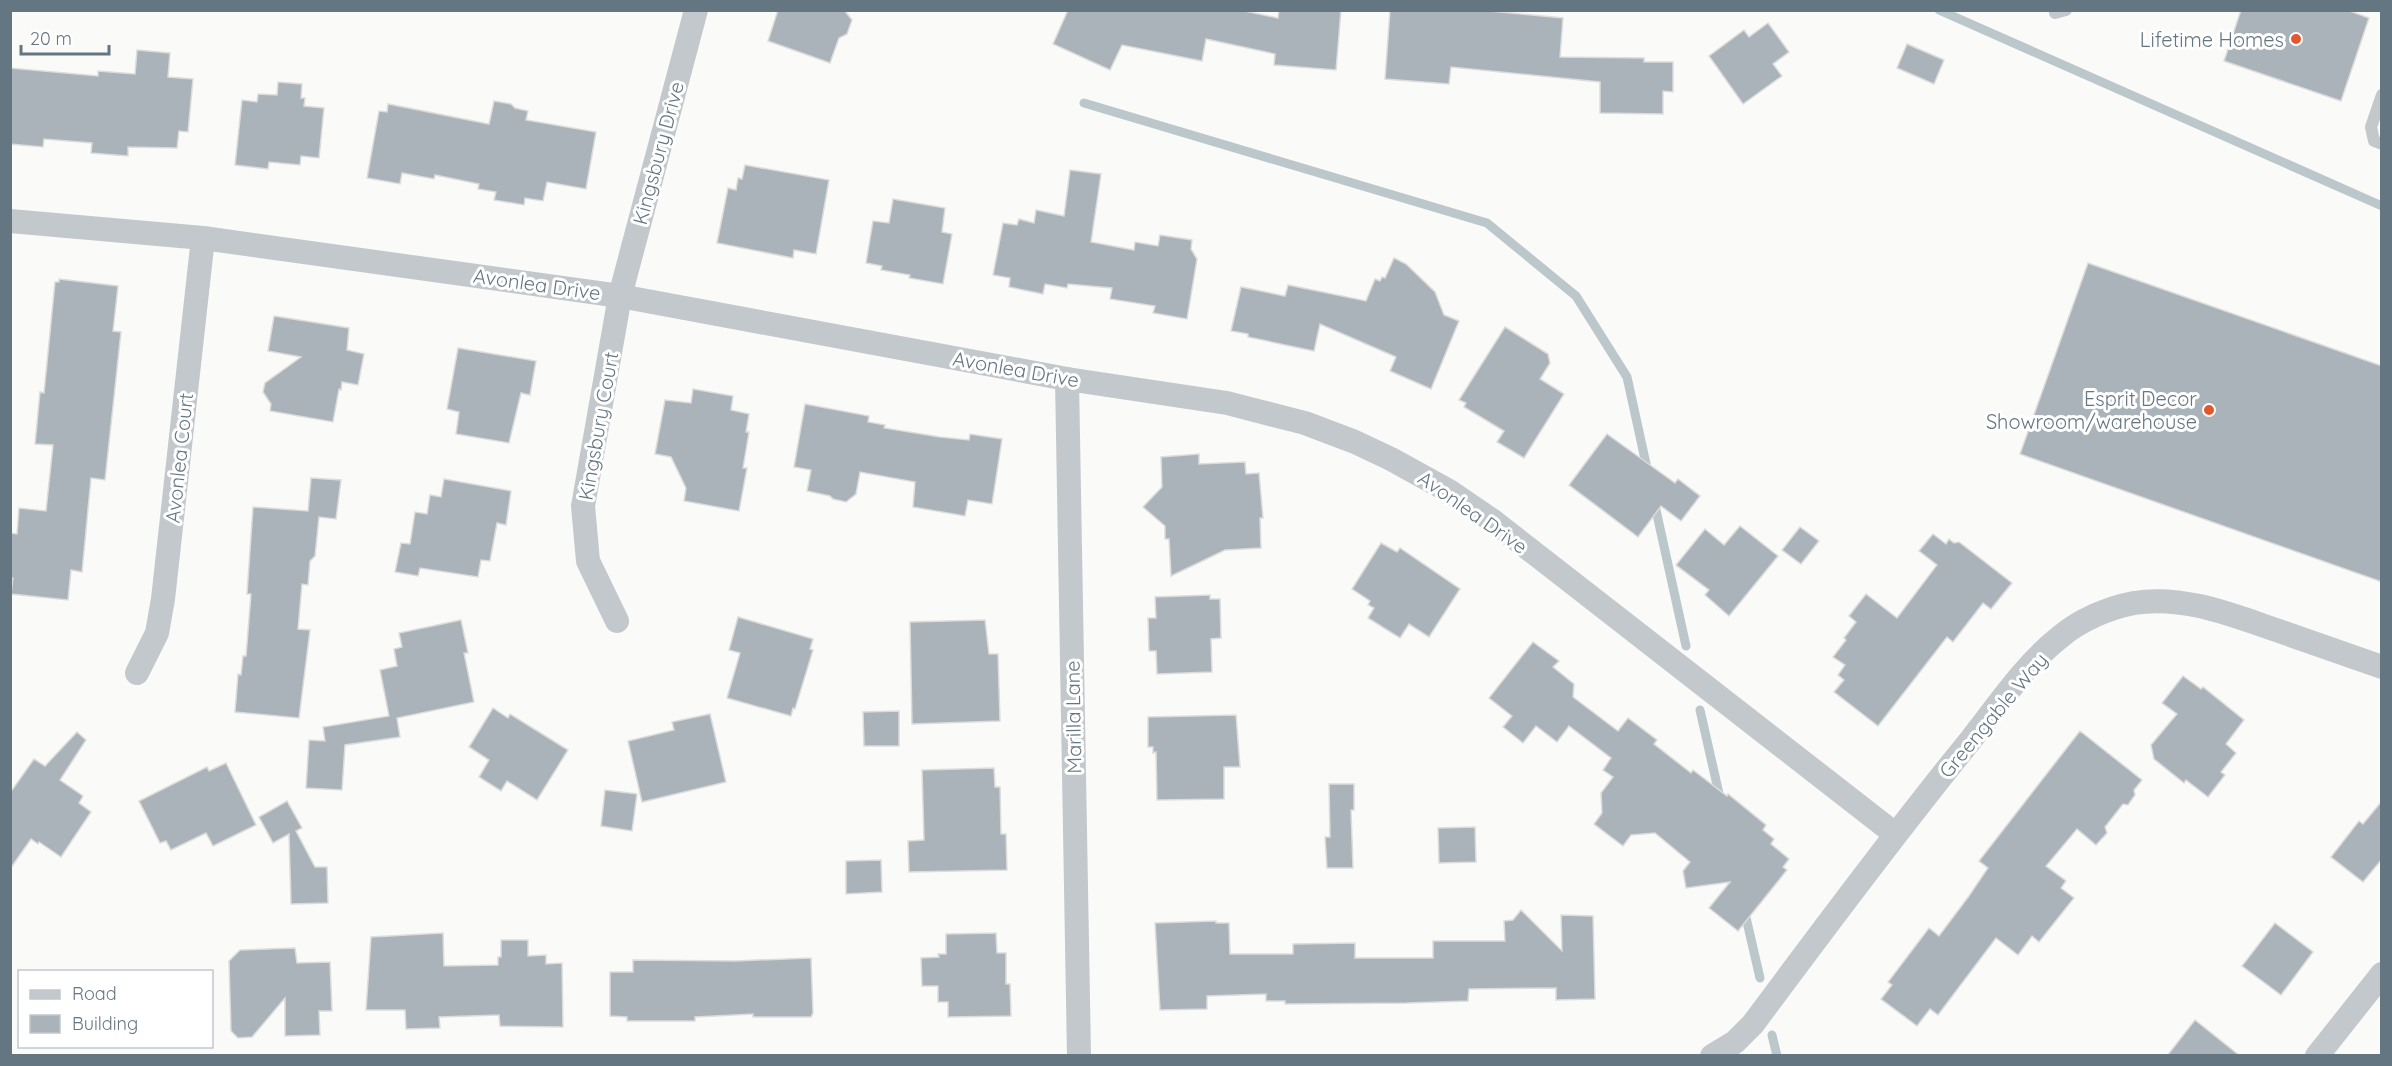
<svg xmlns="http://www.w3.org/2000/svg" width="2392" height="1066" font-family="Quicksand,sans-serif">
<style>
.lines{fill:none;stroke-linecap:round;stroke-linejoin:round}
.stream{stroke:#bbc7cb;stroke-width:9}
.building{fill:#aab3b9;stroke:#dcdcda;stroke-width:1.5}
.lane{stroke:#c3c8cc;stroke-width:12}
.street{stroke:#c3c8cc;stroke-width:24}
.poi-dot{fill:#e4572e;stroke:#fff;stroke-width:2}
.labels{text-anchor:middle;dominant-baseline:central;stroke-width:6;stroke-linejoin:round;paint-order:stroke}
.poi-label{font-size:20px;fill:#657683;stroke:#fff;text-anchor:end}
.street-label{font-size:20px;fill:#657683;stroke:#fff}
</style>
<rect width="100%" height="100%" fill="#fafaf8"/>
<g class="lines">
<g class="stream">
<polyline points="1939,10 2382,206"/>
<polyline points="1084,103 1487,223 1576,296 1627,377 1648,473"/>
<polyline points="1654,501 1686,646"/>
<polyline points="1700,710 1720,798"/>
<polyline points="1744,909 1760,978"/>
<polyline points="1772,1035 1777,1056"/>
</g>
</g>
<g class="building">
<polygon points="778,10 844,10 852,20 847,34 839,38 830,63 768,41"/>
<polygon points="1068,10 1240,10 1278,18 1279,10 1341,10 1336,70 1274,65 1275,54 1206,39 1202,61 1122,45 1110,70 1053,44"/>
<polygon points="1390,10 1479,10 1563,18 1560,57 1644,58 1644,62 1673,62 1673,92 1663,91 1663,114 1600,113 1600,82 1451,67 1449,84 1385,79"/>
<polygon points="2241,10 2347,10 2369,18 2341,101 2224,61"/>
<polygon points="1768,23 1789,52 1773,64 1782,76 1743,104 1709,56 1744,30 1749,37"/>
<polygon points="1907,44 1944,60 1934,84 1897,68"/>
<polygon points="137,50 170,53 168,77 193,79 188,132 179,131 177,148 128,147 128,156 91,153 92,143 44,139 43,147 10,144 10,68 98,76 98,71 135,74"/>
<polygon points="278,82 302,84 301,98 305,98 304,106 324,108 319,158 301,156 300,165 269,162 268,169 235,165 242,100 257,102 258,94 277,95"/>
<polygon points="494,101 511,104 515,108 528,111 526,120 596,132 586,189 547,182 543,201 525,198 524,205 494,200 496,192 478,189 479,184 435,175 434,179 402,173 400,184 367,178 379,111 387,112 388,104 489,124"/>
<polygon points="745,165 829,180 816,254 794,250 793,258 717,243 728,188 736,190 738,178 742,179"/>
<polygon points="1070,170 1101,174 1091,242 1134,250 1135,242 1158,246 1160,235 1192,240 1191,249 1197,259 1187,319 1153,313 1155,306 1110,299 1112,288 1068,284 1067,288 1045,284 1043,294 1009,287 1010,278 993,275 1003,223 1017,225 1019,219 1034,223 1036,210 1064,216"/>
<polygon points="893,199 945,208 942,232 952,234 943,284 909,278 910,275 881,270 882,266 866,263 873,221 889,223"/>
<polygon points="1394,258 1406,264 1435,292 1444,315 1459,321 1431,389 1390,371 1396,357 1320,324 1314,351 1248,337 1248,334 1231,331 1241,287 1285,296 1288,285 1366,301 1375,279 1380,281 1382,277 1385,278"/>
<polygon points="2088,263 2382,366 2382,582 2020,454"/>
<polygon points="59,279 118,286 113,331 121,332 105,480 91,478 82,572 71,570 68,600 11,594 13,578 10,578 10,533 17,534 19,508 46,511 53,445 35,444 40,392 44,393 55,282 59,282"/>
<polygon points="274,316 349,328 347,350 364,354 358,385 342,382 341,390 339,389 333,422 270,411 271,404 263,392 265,383 301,357 268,351"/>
<polygon points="1505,327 1548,354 1550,363 1540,379 1564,394 1524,458 1497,442 1504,431 1464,407 1466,403 1459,400"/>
<polygon points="458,348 536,361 530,395 521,393 509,443 456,434 459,412 447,409"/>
<polygon points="693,389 733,396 731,410 749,414 746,432 749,432 743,468 747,468 739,511 684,501 686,488 671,457 655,454 665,400 691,403"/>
<polygon points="805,404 869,416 868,422 885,425 884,428 940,437 969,440 970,434 1002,439 992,504 968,500 965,516 913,507 915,482 860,472 856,494 846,502 833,499 830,496 807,491 811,470 794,467"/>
<polygon points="1607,434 1675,483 1678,479 1700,496 1681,521 1661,506 1638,537 1569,485"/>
<polygon points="1199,454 1199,464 1245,462 1246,474 1259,473 1263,518 1260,518 1261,548 1225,550 1171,576 1169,539 1165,539 1165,526 1143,507 1162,487 1161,457"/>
<polygon points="311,478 341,480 336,519 319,517 315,556 310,561 308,585 302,584 298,629 310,630 299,718 235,712 238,674 241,675 243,656 246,656 251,594 247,594 253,507 308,511"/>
<polygon points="444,479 511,491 506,525 497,523 490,561 481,560 478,577 420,568 418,576 395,572 401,543 410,544 415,512 427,514 430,495 441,497"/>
<polygon points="1740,526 1778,556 1729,616 1705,595 1709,590 1676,565 1705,529 1724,545"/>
<polygon points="1800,527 1819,541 1801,564 1782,550"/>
<polygon points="1933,534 1946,544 1949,539 1954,543 1959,542 2012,583 1991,609 1983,603 1953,642 1947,637 1878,726 1834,692 1844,680 1838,675 1845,665 1833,657 1846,640 1844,638 1856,622 1849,616 1866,594 1897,618 1937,565 1919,551"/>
<polygon points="1381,543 1397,552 1400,548 1460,589 1429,637 1409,624 1400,638 1368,618 1374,608 1368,605 1370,601 1352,589"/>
<polygon points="1210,595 1210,599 1220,599 1221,638 1211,639 1212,672 1157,674 1156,651 1149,651 1148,618 1156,618 1155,597"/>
<polygon points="738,617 813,639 810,649 813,650 795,709 793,708 791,716 727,698 740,653 729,650"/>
<polygon points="461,620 468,653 464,653 474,702 397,718 400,737 345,745 342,790 306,788 309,740 325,741 323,727 389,716 380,670 397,666 394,649 402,647 399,633"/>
<polygon points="985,620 989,654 998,654 1000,721 912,724 910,622"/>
<polygon points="1533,642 1559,661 1553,667 1574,684 1573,697 1618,731 1628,718 1657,740 1654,744 1691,773 1693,770 1727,796 1728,794 1766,825 1763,830 1774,839 1771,844 1789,859 1783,867 1787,870 1738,931 1709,908 1730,882 1686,888 1683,871 1690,862 1655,833 1631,835 1623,846 1594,824 1602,813 1601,793 1613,777 1603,770 1611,758 1569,726 1557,742 1536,726 1523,743 1503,727 1512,716 1489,698"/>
<polygon points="2183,676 2201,689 2203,687 2244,720 2226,744 2236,753 2221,772 2225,775 2208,797 2186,780 2184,783 2154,759 2151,745 2177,714 2162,703"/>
<polygon points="493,708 508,718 510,714 568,750 537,800 507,781 501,791 479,777 489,760 469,747"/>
<polygon points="899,711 899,746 864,746 863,712"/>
<polygon points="710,714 726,782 642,802 628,741 674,730 672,722"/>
<polygon points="1236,715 1240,767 1224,767 1224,799 1157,800 1156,752 1153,753 1153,747 1148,747 1148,717"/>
<polygon points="2080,731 2142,780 2134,790 2135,795 2128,805 2123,804 2105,827 2107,833 2096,845 2077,829 2046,866 2066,881 2061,888 2074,898 2039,942 2032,936 2018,955 1996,938 1938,1015 1930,1009 1917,1026 1881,999 1892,985 1888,982 1929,928 1939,936 1969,896 1988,868 1979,861"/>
<polygon points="77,732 86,740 60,780 83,796 79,803 91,812 61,857 39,842 38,844 31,839 10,869 10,793 34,759 45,766"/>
<polygon points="226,763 256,825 213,846 206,833 171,850 166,841 160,843 139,801 207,767 209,771"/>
<polygon points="994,768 995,787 1000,787 1001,834 1006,834 1007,870 909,872 908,841 924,840 922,770"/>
<polygon points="1329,784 1354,784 1354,810 1351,810 1353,868 1327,868 1325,837 1330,837"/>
<polygon points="605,790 637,794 632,831 601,826"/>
<polygon points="287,801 302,828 296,831 315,867 327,867 328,903 291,904 289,834 273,843 259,817"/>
<polygon points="2382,801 2382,859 2363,882 2331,857 2359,821 2363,824"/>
<polygon points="1475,827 1476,862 1439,863 1438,828"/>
<polygon points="881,860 882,892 846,894 846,861"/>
<polygon points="1521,910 1562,951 1561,915 1593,916 1595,999 1556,1000 1556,988 1469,989 1468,1001 1407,1003 1285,1004 1285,1001 1266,1001 1266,994 1207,996 1207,1009 1160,1010 1155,923 1216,921 1216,923 1229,923 1230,954 1293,954 1293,944 1355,943 1355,958 1433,958 1433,941 1505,941 1504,921 1513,920"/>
<polygon points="2275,923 2313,952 2281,995 2242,966"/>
<polygon points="443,933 444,966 498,965 498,957 501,957 501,940 528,940 528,956 546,955 546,964 562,963 563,1027 500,1026 499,1015 439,1017 440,1028 406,1029 405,1010 366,1010 371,937"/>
<polygon points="996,933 997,953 1006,953 1006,984 1010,984 1011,1016 948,1017 948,1002 938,1002 938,986 922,986 921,958 939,957 938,954 946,954 946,934"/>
<polygon points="295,948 297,963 330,962 332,1011 319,1011 320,1035 285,1036 285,998 252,1037 238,1038 231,1031 229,961 240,950"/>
<polygon points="811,958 813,1013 811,1017 753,1017 753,1014 695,1017 695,1021 627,1021 627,1017 610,1016 610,972 633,972 633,960 735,961"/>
<polygon points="2195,1020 2240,1056 2167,1056"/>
</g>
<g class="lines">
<g class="lane">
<polyline points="2055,10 2055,13 2066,10"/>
<polyline points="2382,95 2371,127 2374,141 2382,144"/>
</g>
<g class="street">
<polyline points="10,221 203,238 620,296 1067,379 1227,403 1305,423 1355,442 1391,459 1449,491 1493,521 1895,834"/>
<polyline points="1067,379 1079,1056"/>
<polyline points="617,621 588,561 583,506 620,296 696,10"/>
<polyline points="137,673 157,633 163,599 203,238"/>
<path d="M1712,1056l23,-14 18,-18c69,-93 139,-187 212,-277 30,-37 58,-81 95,-110 20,-17 48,-29 74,-34 50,-8 98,12 145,28 34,12 68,24 103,36"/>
<polyline points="2317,1056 2382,974"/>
</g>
</g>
<g class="poi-dot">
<circle cx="2296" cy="39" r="6"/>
<circle cx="2209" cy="410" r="6"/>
</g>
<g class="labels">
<g class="poi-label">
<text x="2284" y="39">Lifetime Homes</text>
<text x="2197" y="398">Esprit Decor<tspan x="2197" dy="23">Showroom/warehouse</tspan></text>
</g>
<g class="street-label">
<text transform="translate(658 153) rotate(-75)">Kingsbury Drive</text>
<text transform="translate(537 284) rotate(8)">Avonlea Drive</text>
<text transform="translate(1016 369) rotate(10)">Avonlea Drive</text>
<text transform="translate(598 426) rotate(-80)">Kingsbury Court</text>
<text transform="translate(179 458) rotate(-84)">Avonlea Court</text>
<text transform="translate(1473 512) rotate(35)">Avonlea Drive</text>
<text transform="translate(1993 715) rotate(-50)">Greengable Way</text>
<text transform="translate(1073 717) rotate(-91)">Marilla Lane</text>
</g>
</g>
<rect width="2392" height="1066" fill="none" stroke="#657683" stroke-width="24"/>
<rect x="18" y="970" width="195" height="78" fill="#ffffff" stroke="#c1c8cd" stroke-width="1.5"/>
<rect x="30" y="990" width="30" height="9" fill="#c3c8cc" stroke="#c1c8cd" stroke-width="1.5"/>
<text x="72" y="1000" font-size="18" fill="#657683">Road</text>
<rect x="30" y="1015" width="30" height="18" fill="#aab3b9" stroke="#c1c8cd" stroke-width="1.5"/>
<text x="72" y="1030" font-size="18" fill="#657683">Building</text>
<path d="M21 45v9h88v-9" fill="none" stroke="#657683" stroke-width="3"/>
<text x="30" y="45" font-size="18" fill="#657683" stroke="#ffffff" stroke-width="4.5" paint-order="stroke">20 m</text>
</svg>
